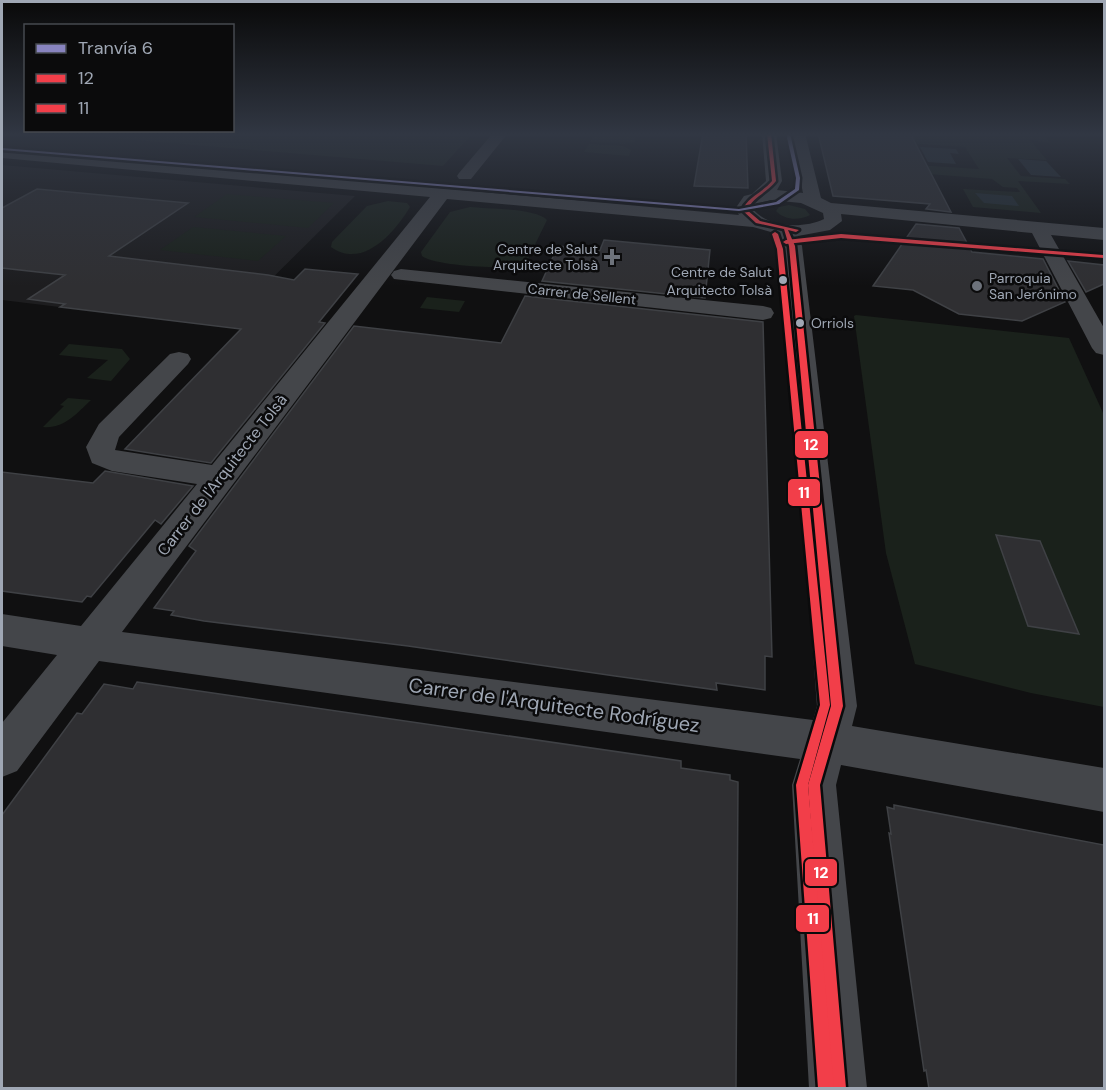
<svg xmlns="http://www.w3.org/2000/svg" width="1106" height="1090" font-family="'DM Sans',sans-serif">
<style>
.built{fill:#1d1d1f}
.green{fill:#1a211b}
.water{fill:#232d33}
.building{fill:#2f2f32;stroke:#3f4145;stroke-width:1.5}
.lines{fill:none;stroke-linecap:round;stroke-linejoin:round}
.minor{fill:#44464a;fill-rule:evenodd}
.bus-1-casing{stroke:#0b0b0c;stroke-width:5}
.bus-2-casing{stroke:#0b0b0c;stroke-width:5}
.bus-1{fill:#f23e49;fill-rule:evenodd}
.bus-2{fill:#f23e49;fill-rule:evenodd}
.tram-1-casing{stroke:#0b0b0c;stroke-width:5}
.tram-1{fill:#8884bf;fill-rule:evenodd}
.poi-dot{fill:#6d727b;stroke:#0b0b0c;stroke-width:2}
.bus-dot{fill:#9fa7b4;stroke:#0b0b0c;stroke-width:2}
.labels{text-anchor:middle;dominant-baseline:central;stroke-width:5;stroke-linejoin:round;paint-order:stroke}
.far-poi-label{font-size:14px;fill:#9fa7b4;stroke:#0b0b0c;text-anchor:end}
.bus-label{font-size:14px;fill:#9fa7b4;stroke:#0b0b0c;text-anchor:end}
.far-street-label{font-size:14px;fill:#9fa7b4;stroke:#0b0b0c}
.street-label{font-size:16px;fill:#9fa7b4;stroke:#0b0b0c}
.near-street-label{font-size:20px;fill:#9fa7b4;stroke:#0b0b0c}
.line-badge{stroke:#0b0b0c;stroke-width:2}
.badge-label{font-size:16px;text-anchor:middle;font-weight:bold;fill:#fff}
</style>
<rect width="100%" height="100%" fill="#101011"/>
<polygon class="built" points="2,165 355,196 223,327 2,300"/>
<g class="green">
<polygon points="52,133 473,133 443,166"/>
<polygon points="901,133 955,133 963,136 961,133 1043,134 1051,143 1030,140 1047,160 1007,158 1021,176 1065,179 1070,184 1018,181 1041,213 973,207 963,189 1020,192 1017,188 1003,187 992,179 877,170 916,165 979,169 965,147 905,143"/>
<polygon points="594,134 636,137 634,142 624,144 590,142"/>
<polygon points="589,144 623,146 631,150 629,156 584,152"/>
<polygon points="227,194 334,203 308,228 194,217"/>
<path d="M388,201l19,2 3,4c-15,25 -47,63 -79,40l1,-5 35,-36z"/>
<path d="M789,205l16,4 5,6c-11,6 -26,5 -34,-4l3,-4z"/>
<path d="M470,207c18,2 67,1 77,13l-21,43c-14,8 -92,3 -104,-7l-1,-4 29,-40z"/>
<polygon points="193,227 286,236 258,261 160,250"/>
<polygon points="427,297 465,301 459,312 420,308"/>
<polygon points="856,315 1069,338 1104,415 1104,707 1031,693 915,664 886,553 854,316"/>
<polygon points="69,344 122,349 130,359 111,381 87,378 108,360 59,355"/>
<path d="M68,398l23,2c-15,14 -27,29 -48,27l21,-21 -4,-1z"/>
</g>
<g class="water">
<polygon points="920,147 956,149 959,154 950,153 956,164 928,162"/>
<polygon points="1018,159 1046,161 1061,177 1031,175"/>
<polygon points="975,193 1012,196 1019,206 984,203"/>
</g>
<g class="building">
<polygon points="703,133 746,133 748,188 694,186"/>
<polygon points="818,133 910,133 951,212 926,209 930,204 833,196"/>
<polygon points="37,189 188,203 109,256 268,275 294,280 305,269 358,274 319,322 325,323 211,463 125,449 241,329 60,307 65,304 28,299 65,275 2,268 2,208"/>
<polygon points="916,224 959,228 972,252 1043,259 1065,302 1022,321 959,314 913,290 873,286"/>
<polygon points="604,240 710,250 705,298 542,281 558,246 600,250"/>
<polygon points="1068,261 1104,265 1104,284 1086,292"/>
<polygon points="525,296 763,322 772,657 765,656 765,690 716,683 717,690 615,676 408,646 204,621 171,615 174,611 154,608 196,551 189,546 354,326 501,343"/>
<polygon points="105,471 193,486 161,524 155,520 91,597 87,596 82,602 2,591 2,472 93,483"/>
<polygon points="996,535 1040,541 1079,634 1028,626"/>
<polygon points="137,682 681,761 681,768 730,775 730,780 738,782 736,1089 2,1089 2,815 77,713 82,714 104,684 133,689"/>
<polygon points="894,805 1104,845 1104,1089 929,1089 926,1070 924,1071 889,833 891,834 887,807 894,809"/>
</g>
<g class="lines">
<g class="minor">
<polygon points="493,133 508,133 471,179 459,179 457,176 459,173"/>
<path d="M762,133h14l6,48 -5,9 26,3 -12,-60h14l16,65 10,5 273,25v12l-53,-5 53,93v27l-8,-2 -4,-5 -60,-115 -191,-19 1,7 -12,9 -32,6 4,10 55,460 -5,20 252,42v44l-263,-47 -5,20 31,303h-58l-17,-303 8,-26 -701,-98 -82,110 -15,6v-54l55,-68 -55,-9v-32l79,12 116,-142 -85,-13 -20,-8 -6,-16 13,-23 71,-70 9,-2 9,2 3,5 -3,5 -69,73 -4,13 97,15 218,-268 -428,-39v-9l737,66 -4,-6 9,-13 8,-2 14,-13zM447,199l306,28 25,7 4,12 35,460 -4,14 -691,-88zM771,200l30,3 22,10 1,6c-21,10 -56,9 -71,-10l3,-5z"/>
<polygon points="401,269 763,306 771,308 774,313 771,318 763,320 394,279 391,275 394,271"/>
</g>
<defs>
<path id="bus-1" d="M767,133h4l5,48c-8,11 -23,16 -29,29l13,11 39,9 -3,2 -8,-2 7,16 48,460 -23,79 26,303h-16l-22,-303 23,-79 -42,-460 -5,-17 -28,-6 -14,-13c6,-13 21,-18 30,-29z"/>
<g id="bus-2">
<polygon points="775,232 778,234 783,249 830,705 808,785 834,1088 818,1088 796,785 820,705 777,249 772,234"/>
<polygon points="841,234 1103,255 1104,256 1104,258 841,238 786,244 783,242 786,240"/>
</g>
</defs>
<use href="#bus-1" class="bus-1-casing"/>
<use href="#bus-2" class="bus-2-casing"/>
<use href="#bus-1" class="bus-1"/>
<use href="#bus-2" class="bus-2"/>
<defs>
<polygon id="tram-1" points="786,133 790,133 800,178 799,190 779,204 739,211 2,150 2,148 739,209 776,202 795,189 796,178"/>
</defs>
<use href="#tram-1" class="tram-1-casing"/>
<use href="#tram-1" class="tram-1"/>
</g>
<linearGradient id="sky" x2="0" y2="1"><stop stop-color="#090909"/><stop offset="0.47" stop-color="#313743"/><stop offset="1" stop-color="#313743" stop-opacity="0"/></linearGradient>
<rect width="1106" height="286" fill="url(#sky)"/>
<g class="poi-dot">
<path d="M609 248h6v6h6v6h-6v6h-6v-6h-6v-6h6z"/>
<circle cx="977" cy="286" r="6"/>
</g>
<g class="bus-dot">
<circle cx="783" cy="280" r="5"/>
<circle cx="800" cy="323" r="5"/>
</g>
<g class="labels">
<g class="far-poi-label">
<text x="598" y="249">Centre de Salut<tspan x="598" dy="16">Arquitecte Tolsà</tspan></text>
<text x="989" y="278" text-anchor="start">Parroquia<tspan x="989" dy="16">San Jerónimo</tspan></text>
</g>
<g class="bus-label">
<text x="772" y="272">Centre de Salut<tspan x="772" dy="18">Arquitecto Tolsà</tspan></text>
<text x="811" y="323" text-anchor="start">Orriols</text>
</g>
<g class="far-street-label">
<text transform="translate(582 294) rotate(6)">Carrer de Sellent</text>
</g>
<g class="street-label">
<text transform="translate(222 475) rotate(-52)">Carrer de l'Arquitecte Tolsà</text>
</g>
<g class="near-street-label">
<text transform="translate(554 705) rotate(8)">Carrer de l'Arquitecte Rodríguez</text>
</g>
</g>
<g class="line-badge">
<rect x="794" y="430" width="35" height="29" rx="6" fill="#f23e49"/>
<rect x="787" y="478" width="34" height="29" rx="6" fill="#f23e49"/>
<rect x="804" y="858" width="34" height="29" rx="6" fill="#f23e49"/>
<rect x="795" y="904" width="35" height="29" rx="6" fill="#f23e49"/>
</g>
<g class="badge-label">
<text x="811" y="450">12</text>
<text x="804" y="498">11</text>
<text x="821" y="878">12</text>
<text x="813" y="924">11</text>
</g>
<rect width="1106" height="1090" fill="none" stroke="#9fa7b4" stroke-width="6"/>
<rect x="24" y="24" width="210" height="108" fill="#0b0b0c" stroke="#46494f" stroke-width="1.5"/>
<rect x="36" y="44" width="30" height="9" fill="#8884bf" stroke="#46494f" stroke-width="1.5"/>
<text x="78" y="54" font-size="18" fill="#9fa7b4">Tranvía 6</text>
<rect x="36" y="74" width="30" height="9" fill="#f23e49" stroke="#46494f" stroke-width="1.5"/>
<text x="78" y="84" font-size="18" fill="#9fa7b4">12</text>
<rect x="36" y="104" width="30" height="9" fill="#f23e49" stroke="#46494f" stroke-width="1.5"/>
<text x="78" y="114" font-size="18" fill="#9fa7b4">11</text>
</svg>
